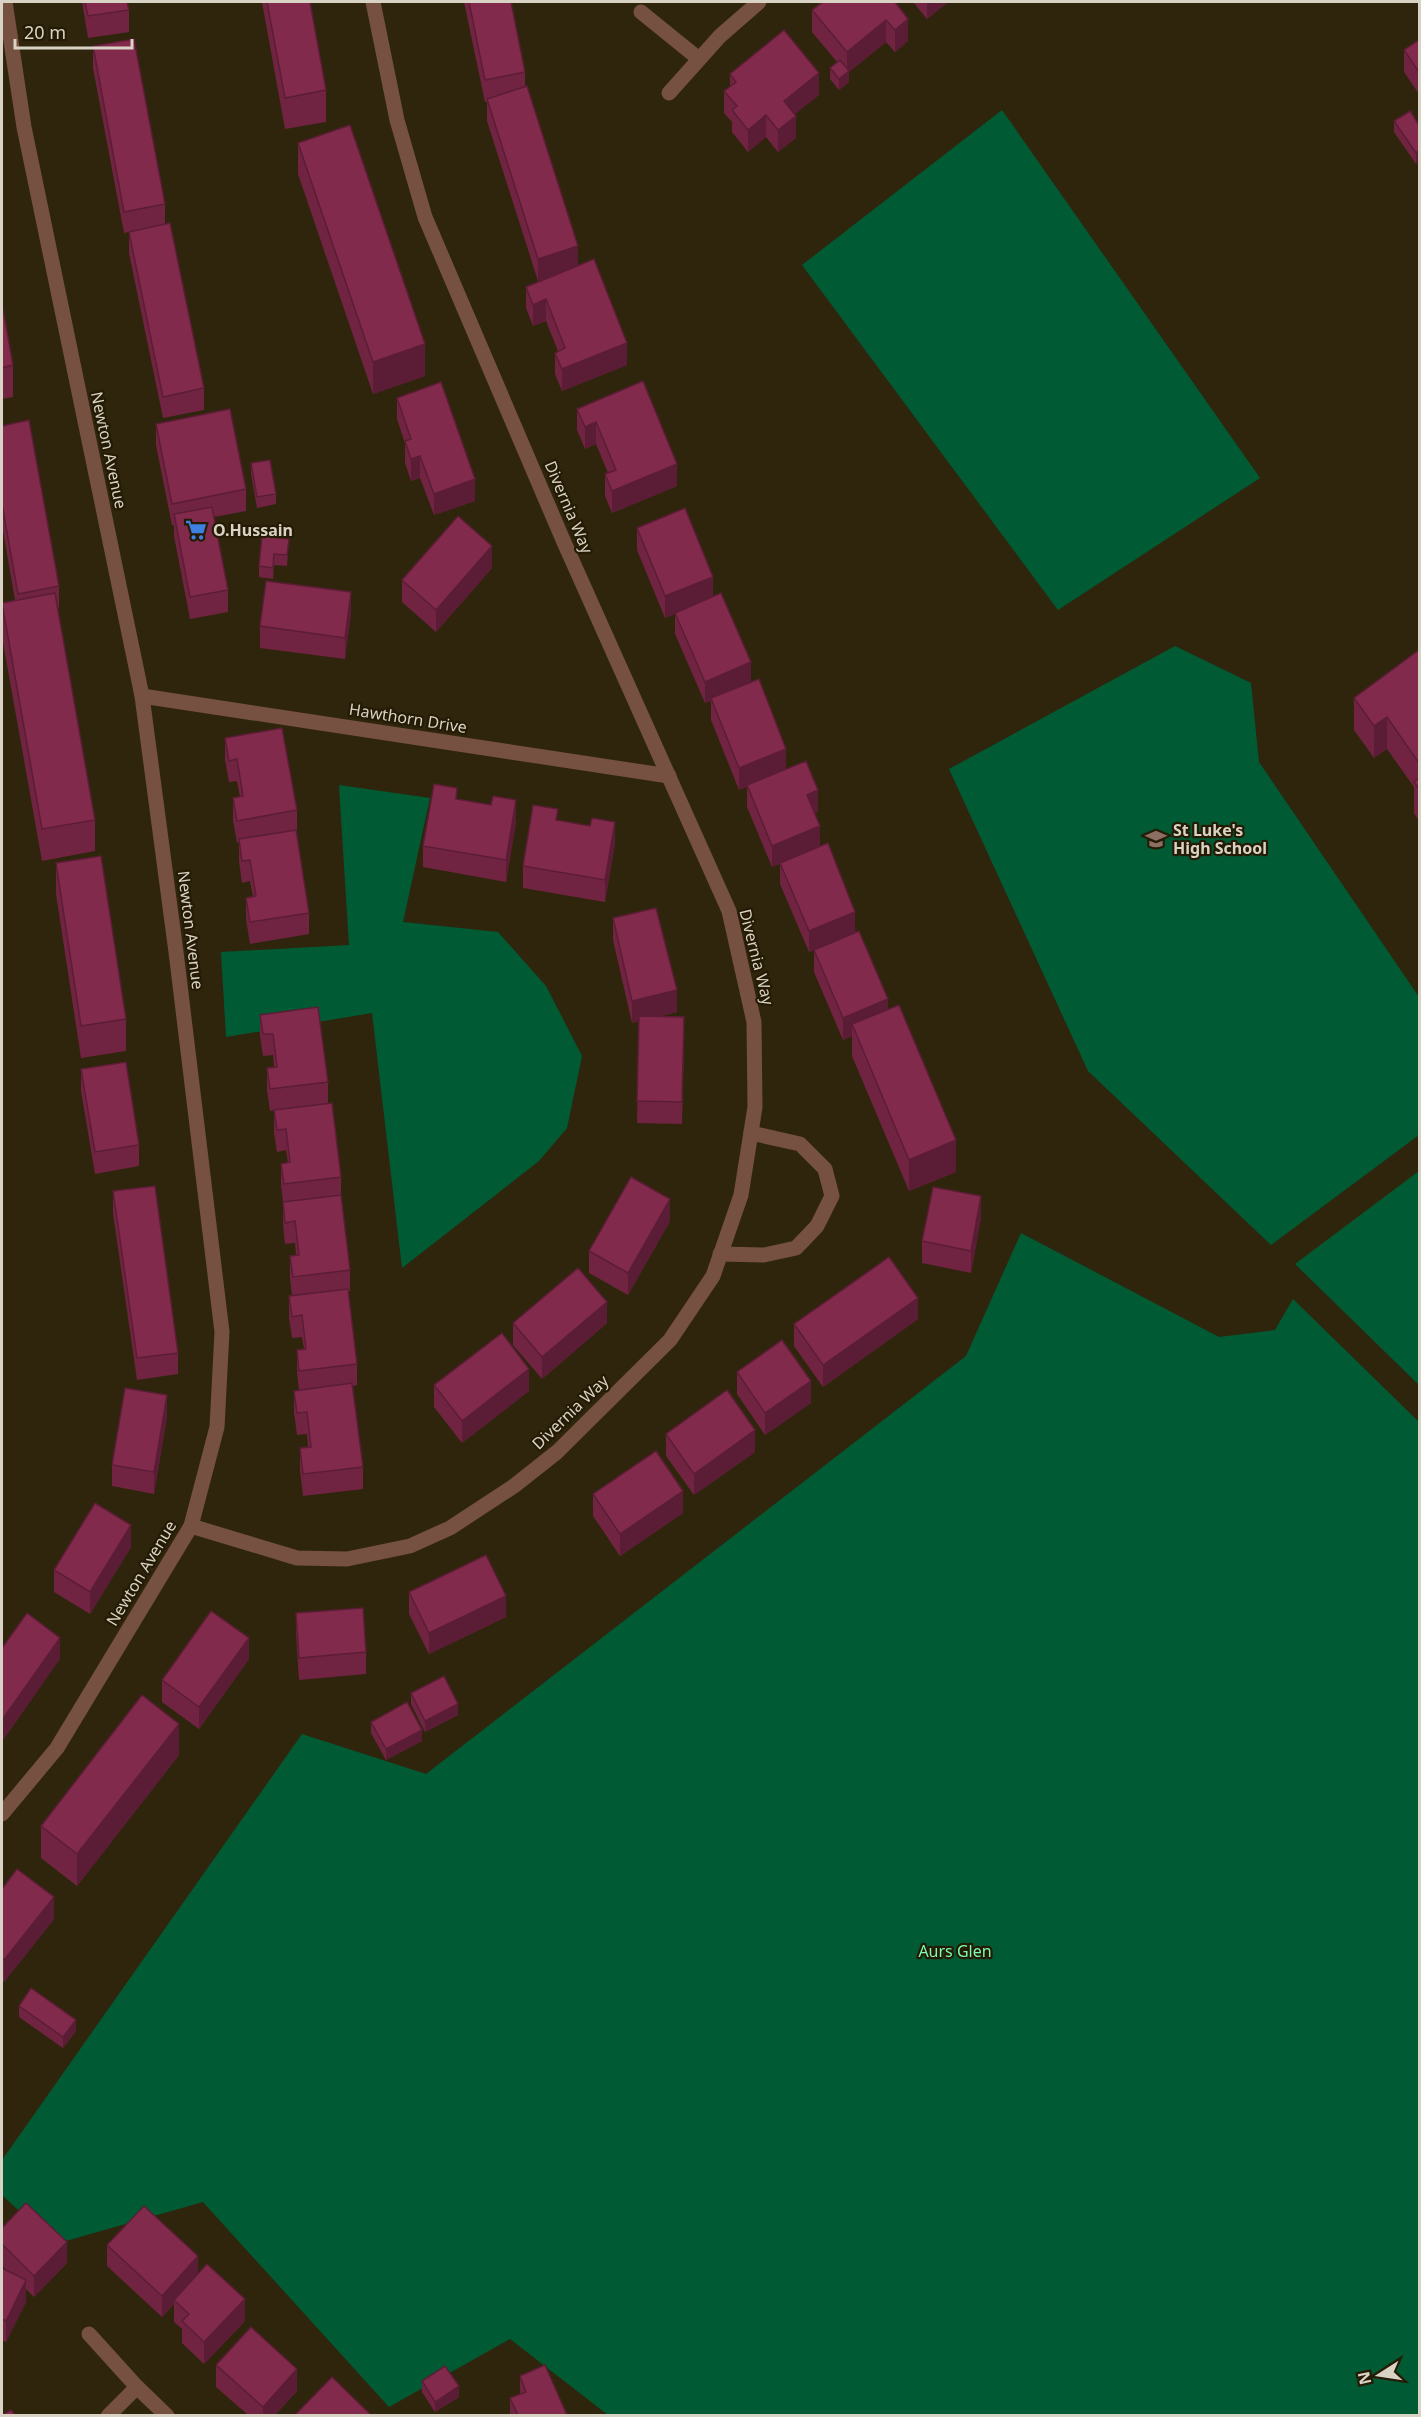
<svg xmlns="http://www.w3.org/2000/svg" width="1421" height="2417" font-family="'Noto Sans',sans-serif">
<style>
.green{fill:#005b34}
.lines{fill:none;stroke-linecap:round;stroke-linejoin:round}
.minor{stroke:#765041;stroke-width:15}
.wall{fill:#702441}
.shaded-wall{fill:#5b1d35}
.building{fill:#822a4c;stroke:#5b1d35;stroke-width:1.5}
.labels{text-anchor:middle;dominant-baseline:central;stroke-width:4.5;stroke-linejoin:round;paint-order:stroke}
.street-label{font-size:16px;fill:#d9d3c5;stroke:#251b04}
.poi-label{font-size:16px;font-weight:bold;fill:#d9d3c5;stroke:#251b04;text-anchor:start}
.park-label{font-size:16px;fill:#7afcb2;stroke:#251b04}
</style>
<rect width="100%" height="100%" fill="#2f250d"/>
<g class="green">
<polygon points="1002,110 1260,478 1058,610 802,265"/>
<polygon points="1175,646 1251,683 1259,762 1419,997 1419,1135 1271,1245 1088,1071 949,769"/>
<polygon points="339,785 430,798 403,922 498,932 546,986 582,1056 567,1128 539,1161 402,1268 372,1013 226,1037 221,952 349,945"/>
<polygon points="1419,1171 1419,1385 1295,1264"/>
<polygon points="1021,1233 1219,1337 1275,1330 1293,1299 1419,1422 1419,2415 608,2415 510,2339 389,2407 203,2202 55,2244 2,2195 2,2160 302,1734 426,1774 966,1356"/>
</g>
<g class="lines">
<g class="minor">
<polyline points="641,12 699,59"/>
<polyline points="669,93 720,36 759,2"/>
<polyline points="142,696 669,776"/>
<polyline points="720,1254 764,1255 796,1248 817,1226 832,1196 825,1169 800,1144 751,1133"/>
<polyline points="191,1526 297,1558 347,1559 410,1546 450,1528 514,1486 557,1452 670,1340 713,1276 741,1195 755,1107 754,1022 729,911 563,540 425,217 397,120 373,2"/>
<polyline points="2,1814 57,1748 191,1526 217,1427 222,1332 176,952 142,696 24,127 5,2"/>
<polyline points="89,2334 137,2387 167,2416"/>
<polyline points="108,2416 137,2387"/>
</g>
</g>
<g class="wall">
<polygon points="82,2 127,2 129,10 129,32 88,38"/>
<polygon points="262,2 310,2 326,90 326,122 285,129"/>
<polygon points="464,2 511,2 525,72 525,87 578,266 627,365 562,391 555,374 555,353 558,351 546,321 533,326 526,308 526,287 546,279 538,281 487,121 487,102 485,102"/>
<polygon points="819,2 895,2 908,41 895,52 886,42 849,72 849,82 839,90 830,79 830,68 837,62 812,32 812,10 819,5"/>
<polygon points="913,2 948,2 927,19"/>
<polygon points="1419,40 1419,94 1404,72 1404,50"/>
<polygon points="93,46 165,204 165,225 204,388 204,410 163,418 129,253 129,232 124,233 93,68"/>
<polygon points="730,74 819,95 794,114 796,138 778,152 766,137 748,152 732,132 732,122 724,113 724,91 730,87"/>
<polygon points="1394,121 1419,125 1419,161 1416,164 1394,132"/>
<polygon points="298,143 425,376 373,394 298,174"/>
<polygon points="2,304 13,365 13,397 2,399"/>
<polygon points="643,381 677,486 612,513 605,496 605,474 608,473 596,444 585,449 577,430 577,409"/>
<polygon points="397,398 475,501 434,515 420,478 411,481 405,463 405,443 397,419"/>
<polygon points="156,424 246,489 246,511 214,517 228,590 228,612 190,619 174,536 174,525 172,525 156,445"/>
<polygon points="2,426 59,586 59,608 57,608 95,820 95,851 42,861 2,637 2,603 15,600 2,525"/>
<polygon points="251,463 276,494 276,504 257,508 251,474"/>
<polygon points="637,528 713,597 751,682 786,769 818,812 815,813 820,846 956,1172 909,1191 852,1056 852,1036 843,1040 814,972 814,950 809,952 780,884 780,864 772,867 747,807 747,787 739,790 711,720 711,701 705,703 675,634 675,614 665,618 637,550"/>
<polygon points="289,539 287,566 274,565 273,579 259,577 259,566"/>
<polygon points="492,568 436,632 402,602 402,580"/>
<polygon points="351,614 345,659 260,648 260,626"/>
<polygon points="1419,650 1419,821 1414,813 1414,787 1387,749 1374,758 1354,730 1354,698"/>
<polygon points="225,738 297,810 297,832 309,913 309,934 250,944 246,919 246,898 253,897 250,881 242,883 239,861 239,842 237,843 233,820 233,798 240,797 237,781 229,782 225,760"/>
<polygon points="457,799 516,822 506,882 423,867 423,846"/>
<polygon points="558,821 615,843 605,902 523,888 523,866"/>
<polygon points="56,863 126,1019 126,1051 81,1058 56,894"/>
<polygon points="613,918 677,1012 657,1017 684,1039 682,1124 637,1123 639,1021 632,1023 613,940"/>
<polygon points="260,1015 328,1082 328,1103 341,1177 341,1197 350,1270 350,1291 348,1292 357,1364 357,1385 353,1386 363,1467 363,1489 303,1496 300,1470 300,1448 308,1447 307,1434 297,1435 294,1412 294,1391 299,1390 297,1372 297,1350 304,1349 302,1337 292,1338 289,1318 289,1296 292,1296 290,1278 290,1256 296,1255 295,1243 285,1244 283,1224 283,1202 281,1185 281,1164 288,1163 286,1150 277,1152 274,1132 274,1110 270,1111 267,1090 267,1068 274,1067 273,1055 263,1056 260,1036"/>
<polygon points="81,1069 139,1145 139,1166 95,1174 81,1091"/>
<polygon points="113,1191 178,1353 178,1374 137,1380 113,1213"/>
<polygon points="981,1218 971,1273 922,1263 922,1241"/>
<polygon points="670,1221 628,1295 589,1273 589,1251"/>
<polygon points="918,1319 823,1387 794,1346 794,1324"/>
<polygon points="513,1323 607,1323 542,1379 513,1345"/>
<polygon points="737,1372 811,1403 765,1435 737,1394"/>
<polygon points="434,1385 529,1391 462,1443 434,1407"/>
<polygon points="167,1417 154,1494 112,1486 112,1465"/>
<polygon points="666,1434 755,1452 694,1495 666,1456"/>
<polygon points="593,1494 683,1513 620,1556 593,1516"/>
<polygon points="131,1547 90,1614 54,1592 54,1570"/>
<polygon points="409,1592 506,1617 429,1654 409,1614"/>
<polygon points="296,1613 366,1652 366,1674 299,1680 296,1635"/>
<polygon points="249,1659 199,1729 162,1702 162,1680"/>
<polygon points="411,1693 458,1715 425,1732 411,1704"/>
<polygon points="371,1722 422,1741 386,1760 371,1733"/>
<polygon points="179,1755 77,1886 41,1858 41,1826"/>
<polygon points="2,1889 54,1919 4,1982 2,1980"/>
<polygon points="19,2006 76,2031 63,2048 19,2017"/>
<polygon points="2,2228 67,2263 34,2297 26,2289 26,2302 6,2342 2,2340 2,2268 7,2271 2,2265"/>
<polygon points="107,2245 198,2275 245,2321 204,2364 182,2343 182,2329 174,2322 174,2304 162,2317 107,2266"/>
<polygon points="216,2365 297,2391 275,2415 248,2415 216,2387"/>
<polygon points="520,2376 567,2415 510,2415 510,2398 520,2395"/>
<polygon points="422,2381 459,2397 435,2412 422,2392"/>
</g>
<g class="shaded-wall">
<polygon points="927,2 948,2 927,19"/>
<polygon points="908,19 908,41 895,52 895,30"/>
<polygon points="886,20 886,42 849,72 849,82 839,90 839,79 847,72 847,52"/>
<polygon points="819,73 819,95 784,123 784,101"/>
<polygon points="766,115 766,137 748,152 748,130"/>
<polygon points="796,116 796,138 778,152 778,130"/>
<polygon points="1419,150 1419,161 1416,164 1416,153"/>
<polygon points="578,246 578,268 538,281 538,259"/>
<polygon points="546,299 546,321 533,326 533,305"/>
<polygon points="627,343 627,365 562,391 562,369"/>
<polygon points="425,344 425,376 373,394 373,362"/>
<polygon points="596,422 596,444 585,449 585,427"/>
<polygon points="420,456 420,478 411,481 411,459"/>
<polygon points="677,464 677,486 612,513 612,491"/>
<polygon points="475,479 475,501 434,515 434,494"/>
<polygon points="492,546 492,568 436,632 436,610"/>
<polygon points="713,577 713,599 665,618 665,596"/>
<polygon points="351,592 351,614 345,659 345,638"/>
<polygon points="751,662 751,684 711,698 711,701 705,703 705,682"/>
<polygon points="1387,717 1387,749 1374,758 1374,726"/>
<polygon points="786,749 786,771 739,790 739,768"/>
<polygon points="818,790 818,812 807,816 807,795"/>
<polygon points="516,800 516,822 506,882 506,860"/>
<polygon points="615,822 615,843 605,902 605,880"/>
<polygon points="820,826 820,848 772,867 772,846"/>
<polygon points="855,912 855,933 809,952 809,931"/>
<polygon points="677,990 677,1012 632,1023 632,1001"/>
<polygon points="888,999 888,1021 852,1024 852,1036 843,1040 843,1018"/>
<polygon points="956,1140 956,1172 909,1191 909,1160"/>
<polygon points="981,1196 981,1218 971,1273 971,1251"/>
<polygon points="670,1199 670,1221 628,1295 628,1273"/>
<polygon points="918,1298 918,1319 823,1387 823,1365"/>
<polygon points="607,1302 607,1323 542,1379 542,1357"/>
<polygon points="529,1369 529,1391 462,1443 462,1421"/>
<polygon points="811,1381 811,1403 765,1435 765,1413"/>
<polygon points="167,1395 167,1417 154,1494 154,1472"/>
<polygon points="755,1430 755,1452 694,1495 694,1474"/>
<polygon points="683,1491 683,1513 620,1556 620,1534"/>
<polygon points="131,1525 131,1547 90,1614 90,1592"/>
<polygon points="506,1596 506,1617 429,1654 429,1633"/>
<polygon points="60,1638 60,1659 2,1742 2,1720"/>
<polygon points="249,1638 249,1659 199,1729 199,1707"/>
<polygon points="458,1704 458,1715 425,1732 425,1721"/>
<polygon points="179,1724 179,1755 77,1886 77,1854"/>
<polygon points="422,1730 422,1741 386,1760 386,1749"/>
<polygon points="54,1897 54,1919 4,1982 4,1960"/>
<polygon points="76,2020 76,2031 63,2048 63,2037"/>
<polygon points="67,2242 67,2263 34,2297 34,2276"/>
<polygon points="198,2256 198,2278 174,2300 174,2304 162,2317 162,2296"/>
<polygon points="26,2280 26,2302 6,2342 6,2321"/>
<polygon points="245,2299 245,2321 204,2364 204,2342"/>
<polygon points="297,2369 297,2391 275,2415 263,2415 263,2407"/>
<polygon points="459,2386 459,2397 435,2412 435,2402"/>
</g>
<g class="building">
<polygon points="85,2 127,2 129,10 88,16"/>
<polygon points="267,2 310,2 326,90 285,98"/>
<polygon points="469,2 511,2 525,72 485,80"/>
<polygon points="823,2 895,2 908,19 895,30 886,20 847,52 812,10"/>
<polygon points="784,30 819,73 784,101 796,116 778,130 766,115 748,130 732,110 737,106 724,91 736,82 730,74"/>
<polygon points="134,39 165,204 124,212 93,46"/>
<polygon points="1419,40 1419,72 1404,50"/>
<polygon points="840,60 849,71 839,79 830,68"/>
<polygon points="527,86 578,246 538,259 487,99"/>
<polygon points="1410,111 1419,125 1419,150 1416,153 1394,121"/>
<polygon points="350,125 425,344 373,362 298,143"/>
<polygon points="170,223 204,388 163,397 129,232"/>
<polygon points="594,259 627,343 562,369 555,353 565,348 546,299 533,305 526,287"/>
<polygon points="2,304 13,365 2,368"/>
<polygon points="643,381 677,464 612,491 605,474 616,470 596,422 585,427 577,409"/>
<polygon points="441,382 475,479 434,494 420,456 411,459 405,441 411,439 397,398"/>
<polygon points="230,409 246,489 172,504 156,424"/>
<polygon points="29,420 59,586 18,594 2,504 2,426"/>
<polygon points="270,460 276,494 257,497 251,463"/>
<polygon points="212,507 228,590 190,597 174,514"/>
<polygon points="685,508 713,577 665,596 637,528"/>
<polygon points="458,516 492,546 436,610 402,580"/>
<polygon points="262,536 289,539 287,555 274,554 273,568 259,566"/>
<polygon points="266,581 351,592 345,638 260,626"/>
<polygon points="55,593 95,820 42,829 2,603"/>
<polygon points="721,593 751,662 705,682 675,613"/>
<polygon points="1419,650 1419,763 1387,717 1374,726 1354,698"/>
<polygon points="759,679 786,749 739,768 711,698"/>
<polygon points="282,728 297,810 237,821 233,798 243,796 237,759 229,761 225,738"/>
<polygon points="806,761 818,790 807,795 820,826 772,846 747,785"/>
<polygon points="1419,778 1419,789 1414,782"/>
<polygon points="434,784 457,788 456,799 491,805 493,796 516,800 506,860 423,846"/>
<polygon points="533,805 558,809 556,820 590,826 592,818 615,822 605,880 523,866"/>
<polygon points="296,830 309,913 250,922 246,898 256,896 250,860 242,861 239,839"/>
<polygon points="828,843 855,912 809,931 780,863"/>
<polygon points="101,856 126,1019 81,1026 56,863"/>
<polygon points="656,908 677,990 632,1001 613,918"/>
<polygon points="859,931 888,999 843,1018 814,950"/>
<polygon points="899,1005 956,1140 909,1160 852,1024"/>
<polygon points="318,1007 328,1082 270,1089 267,1068 277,1067 273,1034 263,1034 260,1015"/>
<polygon points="639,1016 684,1017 682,1102 637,1101"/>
<polygon points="126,1062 139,1145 95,1152 81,1069"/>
<polygon points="332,1103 341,1177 284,1184 281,1164 290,1162 286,1129 277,1130 274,1110"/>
<polygon points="631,1177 670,1199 628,1273 589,1251"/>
<polygon points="155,1186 178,1353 137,1358 113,1191"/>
<polygon points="933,1187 981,1196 971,1251 922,1241"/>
<polygon points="341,1195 350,1270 293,1277 290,1256 299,1255 295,1221 285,1223 283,1202"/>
<polygon points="889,1257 918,1298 823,1365 794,1324"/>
<polygon points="578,1268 607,1302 542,1357 513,1323"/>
<polygon points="348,1289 357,1364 299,1371 297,1350 306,1349 302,1315 292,1317 289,1296"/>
<polygon points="502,1333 529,1369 462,1421 434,1385"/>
<polygon points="782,1340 811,1381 765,1413 737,1372"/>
<polygon points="352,1383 363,1467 303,1474 300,1448 311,1447 307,1412 297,1413 294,1391"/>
<polygon points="125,1388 167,1395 154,1472 112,1465"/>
<polygon points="727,1390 755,1430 694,1474 666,1434"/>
<polygon points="656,1451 683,1491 620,1534 593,1494"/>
<polygon points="95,1503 131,1525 90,1592 54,1570"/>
<polygon points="486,1555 506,1596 429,1633 409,1592"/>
<polygon points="363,1608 366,1652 299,1658 296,1613"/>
<polygon points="211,1611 249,1638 199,1707 162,1680"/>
<polygon points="27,1613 60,1638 2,1720 2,1648"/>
<polygon points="444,1676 458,1704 425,1721 411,1693"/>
<polygon points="142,1695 179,1724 77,1854 41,1826"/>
<polygon points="407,1702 422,1730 386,1749 371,1722"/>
<polygon points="17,1869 54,1897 4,1960 2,1958 2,1889"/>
<polygon points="31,1988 76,2020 63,2037 19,2006"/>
<polygon points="26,2203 67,2242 34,2276 2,2244 2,2228"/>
<polygon points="144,2206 198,2256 162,2296 107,2245"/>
<polygon points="207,2264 245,2299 204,2342 182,2321 189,2314 174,2300"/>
<polygon points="2,2268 26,2280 6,2321 2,2319"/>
<polygon points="251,2327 297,2369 263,2407 216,2365"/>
<polygon points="545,2365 567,2415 518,2415 510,2398 526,2392 520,2376"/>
<polygon points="445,2366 459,2386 435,2402 422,2381"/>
<polygon points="332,2377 371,2415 295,2415"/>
<polygon points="11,2410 15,2415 2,2415"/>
</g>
<defs>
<symbol id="supermarket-bare" viewBox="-9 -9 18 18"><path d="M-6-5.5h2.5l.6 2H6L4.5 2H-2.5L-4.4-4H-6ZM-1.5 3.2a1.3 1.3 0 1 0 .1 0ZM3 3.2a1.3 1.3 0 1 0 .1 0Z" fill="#3f7fe0" stroke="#251b04" stroke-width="2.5" paint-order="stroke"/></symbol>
<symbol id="school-bare" viewBox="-9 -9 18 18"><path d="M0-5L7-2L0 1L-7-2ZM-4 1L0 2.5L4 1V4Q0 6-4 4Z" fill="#8d6e63" stroke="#251b04" stroke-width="2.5" paint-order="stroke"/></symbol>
</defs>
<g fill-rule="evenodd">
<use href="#supermarket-bare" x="181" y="515" width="30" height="30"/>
<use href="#school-bare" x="1141" y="824" width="30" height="30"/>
</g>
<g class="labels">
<g class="street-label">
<text transform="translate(109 450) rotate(78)">Newton Avenue</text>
<text transform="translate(569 507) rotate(67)">Divernia Way</text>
<text transform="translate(408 718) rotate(9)">Hawthorn Drive</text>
<text transform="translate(191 930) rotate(83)">Newton Avenue</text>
<text transform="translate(757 957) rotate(76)">Divernia Way</text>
<text transform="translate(570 1412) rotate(-44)">Divernia Way</text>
<text transform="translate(141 1573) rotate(-59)">Newton Avenue</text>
</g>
<g class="poi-label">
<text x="213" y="530">O.Hussain</text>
<text x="1173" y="830">St Luke's<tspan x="1173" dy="18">High School</tspan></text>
</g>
<g class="park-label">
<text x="955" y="1951">Aurs Glen</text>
</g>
</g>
<rect width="1421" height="2417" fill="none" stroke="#d9d3c5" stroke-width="6"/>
<g transform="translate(1379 2375) rotate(258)" stroke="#251b04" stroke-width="4.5" paint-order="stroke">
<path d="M0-4.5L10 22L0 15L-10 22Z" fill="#d9d3c5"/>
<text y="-9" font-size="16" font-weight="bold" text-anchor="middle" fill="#d9d3c5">N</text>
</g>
<path d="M15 39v9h117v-9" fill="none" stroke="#d9d3c5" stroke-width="3"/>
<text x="24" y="39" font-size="18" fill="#d9d3c5" stroke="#251b04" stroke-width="4.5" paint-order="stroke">20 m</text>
</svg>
